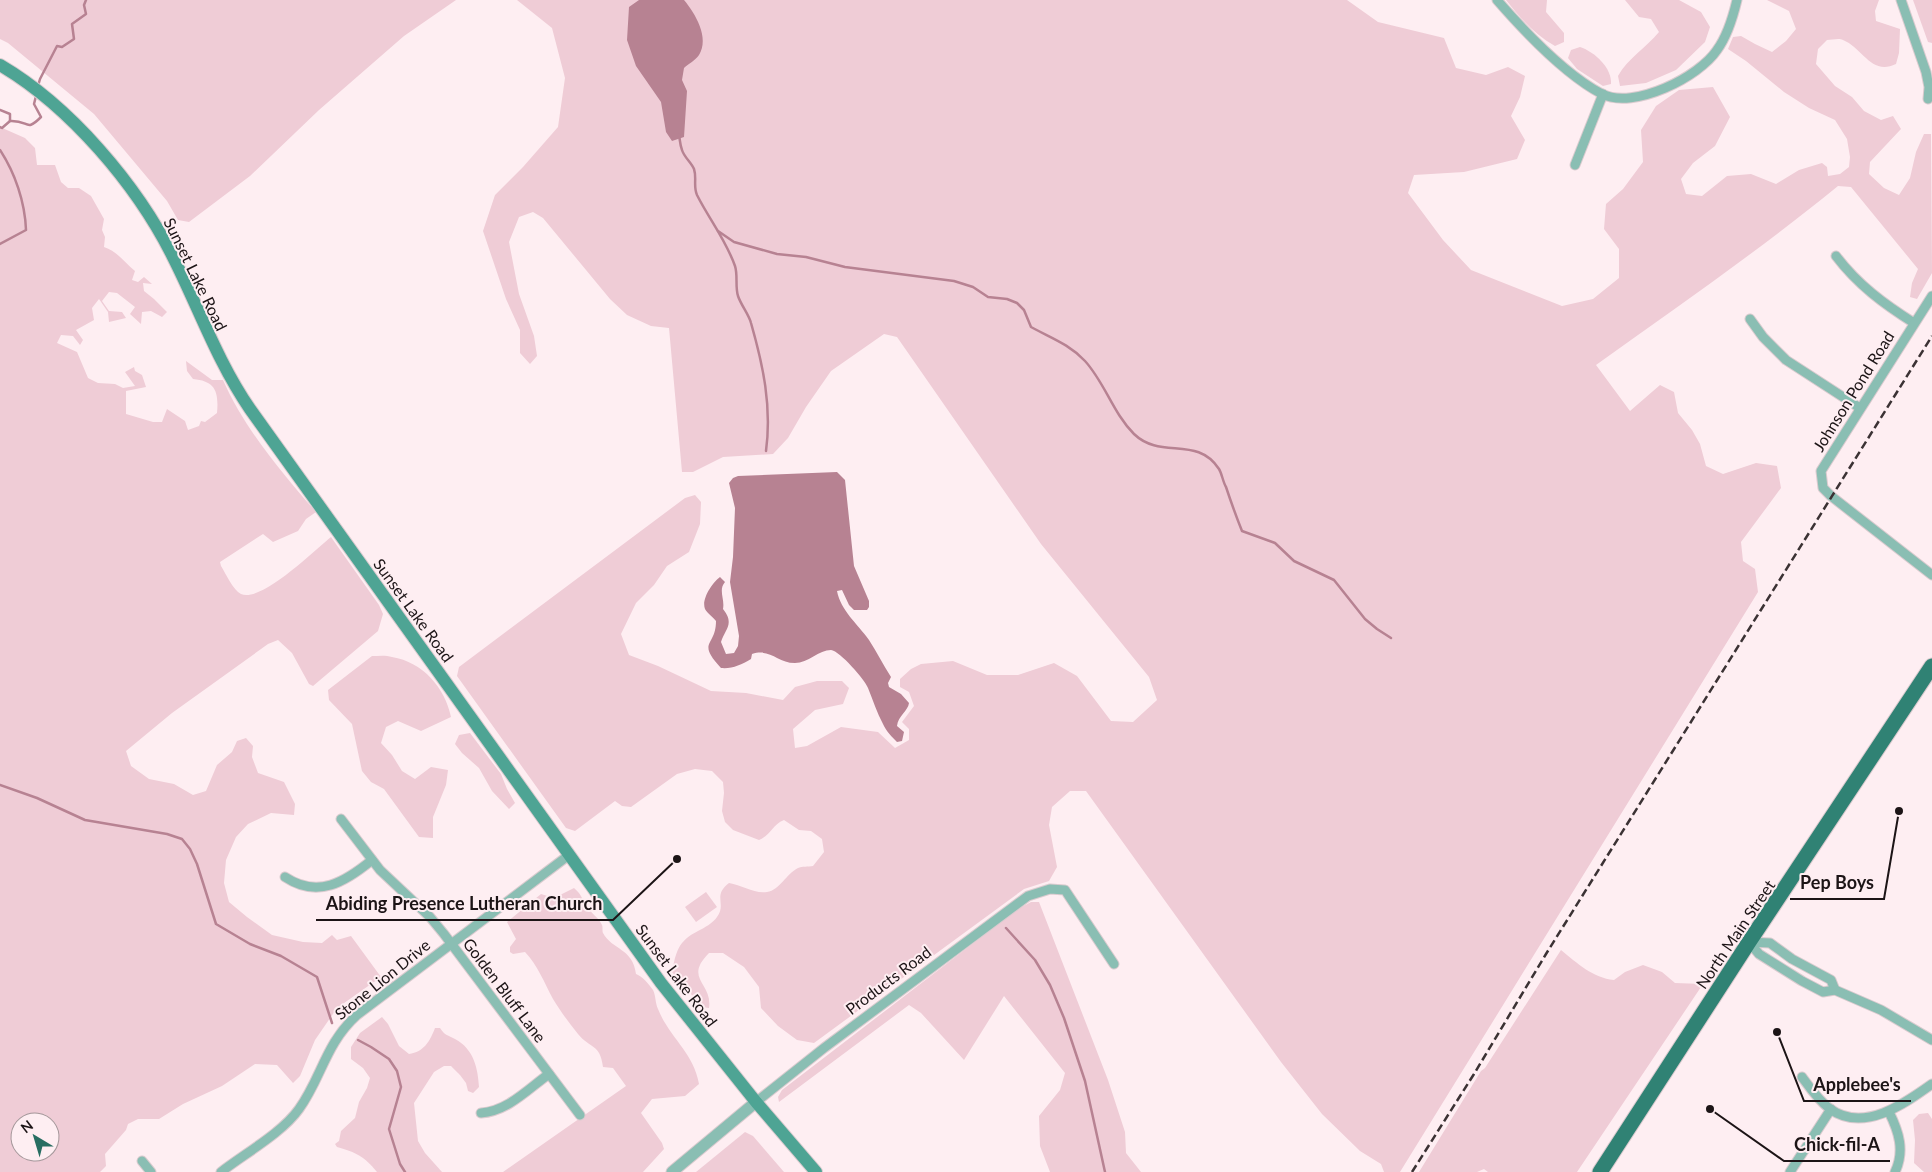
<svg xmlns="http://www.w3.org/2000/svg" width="1932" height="1172" font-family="Lato,sans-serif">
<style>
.green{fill:#efccd6;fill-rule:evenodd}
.water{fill:#b78292}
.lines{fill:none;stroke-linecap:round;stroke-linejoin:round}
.stream{stroke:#b78292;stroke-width:2.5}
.minor-casing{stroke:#dacbcf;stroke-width:11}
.tertiary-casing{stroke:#dacbcf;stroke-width:13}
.secondary-casing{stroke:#dacbcf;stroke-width:14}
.trunk-casing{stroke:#dacbcf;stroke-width:17}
.minor{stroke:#8abeb3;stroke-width:9}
.tertiary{stroke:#8abeb3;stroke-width:11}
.secondary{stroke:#4ea494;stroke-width:12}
.trunk{stroke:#308274;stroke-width:15}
.rail{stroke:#3b3234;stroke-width:2.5;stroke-dasharray:8 4;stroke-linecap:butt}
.labels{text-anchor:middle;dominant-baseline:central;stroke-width:4;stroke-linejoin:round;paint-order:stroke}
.street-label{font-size:16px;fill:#1c1416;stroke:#feeef2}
.leader{fill:none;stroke:#1c1416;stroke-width:2}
.callout-dot{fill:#1c1416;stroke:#feeef2;stroke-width:2}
.callout-label{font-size:18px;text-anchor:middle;font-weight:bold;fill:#1c1416;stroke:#feeef2;stroke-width:4;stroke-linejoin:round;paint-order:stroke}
</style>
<rect width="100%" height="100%" fill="#feeef2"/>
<g class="green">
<polygon points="0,0 456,0 404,36 319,110 250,176 189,222 178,220 167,201 94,114 8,43 0,39"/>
<path d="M517,0h830l31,22 66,16 12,30 30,7 22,-8 17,9 -5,21 -9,19 14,24 -8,19 -53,13 -50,3 -6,18 35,47 28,30 48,19 43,17 31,-7 26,-21v-29l-15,-20 2,-25 17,-15 20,-27 -2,-32 15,-24 23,-16 34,-3 17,30 -15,29 -22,17 -12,16 5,15 16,2 25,-20 24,-2 25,10 23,-14 23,-7 5,4 1,9 12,-2 9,-7 1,-10 -3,-18 -12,-19 -26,-12 -25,-16 -38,-31 -18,-12 5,-12 8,-1 14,8 17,8 14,-11 10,-12 -7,-18 -22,-11h112l-4,11 1,10 24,8 -1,24 -3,11c-25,12 -33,-16 -53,-24 -4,-2 -11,0 -16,0l-9,9 -2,15 19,22 17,11 12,14 17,9 12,-4 8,13 -31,33 -1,12 15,14 15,7 11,-17 6,-26 8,-18h7l1,139 -15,26 -7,-2 2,-14 6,-14 -67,-82 -13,-1c-77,63 -161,121 -242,179l34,46 30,-26 14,7 4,21 14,17 8,14 6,22 17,8 33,-11 21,3 4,22 -40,54 2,19 12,8 3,23 -358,580h-16l-3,-8 -21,-13 -38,-37 -41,-52 -195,-271h-16l-18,16 -3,18 8,42 -8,14 -25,8 -210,154 -17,-3 -19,-14 -17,-18 -2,-21 -15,-20 -21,-14h-14c-26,26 4,30 0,55l-7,-1 -30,-35c4,-20 6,-31 26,-41 6,-3 15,-8 19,-14 10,-13 -5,-21 12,-34 13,2 25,11 38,9 13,-2 19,-18 31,-24 4,-2 10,-1 15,-2l11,-14 -2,-13 -11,-8 -12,-1 -15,-10c-12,5 -12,14 -25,20l-26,-10 -8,-8 -3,-11 2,-18 -1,-11 -11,-11 -17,-2 -18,5 -46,33 -9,-1 -7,-5 -40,30 -9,-3 -109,-152 2,-9 226,-169 10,-3 6,7 -1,22 -11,28 -22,14 -13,19 -18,18 -15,31 8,21 29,11 53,25 35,2 37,7 12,-13 22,-6h25l7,7 -6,16 -28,6 -22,19 2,19 12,-2 34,-19 37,5 17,16 14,-8v-11l-7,-7 12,-16 -5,-14 -9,-5v-8l11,-10 10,-5 32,-3 34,14h31l36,-12 23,13 34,45 22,1 24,-22 -8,-23 -108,-133 -144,-207 -13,-3 -53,37 -25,36 -18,31 -15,16 -50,3 -30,15h-11l-13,-144 -18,-2 -24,-11 -17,-16 -67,-81 -10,-6 -14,5 -10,25 10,52 15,42 3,20 -7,8 -10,-11v-23l-14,-31 -23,-68 12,-36 28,-28 35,-40 7,-49 -13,-50z"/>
<path d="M1506,0h41l-1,12 18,21v9l-9,4c-20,-11 -35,-28 -49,-46z"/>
<path d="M1625,0h54l22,12 9,15 -5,15 -29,28 -30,13 -26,3 -2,-10c10,-18 28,-28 41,-44l-8,-13 -12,-2z"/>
<polygon points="1913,0 1932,0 1932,43 1928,42"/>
<path d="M1580,47c15,5 32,21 31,37l-8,2 -26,-17 -9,-11 3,-8z"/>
<path d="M0,127l25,11 10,10 2,17h18l6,17 7,6h11l12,8 13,23 -2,11 3,7 -1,10c13,4 20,15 31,24l-3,9 6,2 6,-5 8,7 -9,-1 1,8 10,8 13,13 -5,5 -11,-6 -9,1 -1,12 -11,-10 5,-7 -18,-14 -8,-1 -7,9 7,10 13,1 4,6 -17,4 -1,-10 -9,-13 -7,9 2,12 -18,10 7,10 -3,5 -7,-9 -12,-1 -4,8 20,9 11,26 10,5 17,1 8,4 12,-2 -10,-14 9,-5 1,4 7,4 4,12 -20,4v23l27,8h9l5,-13 18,12 3,9 11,-4 2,-5 4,1 12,-9c2,-22 -2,-32 -24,-34l-6,-8 -1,-10 26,19h11c21,48 59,93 93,132l-10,7 -8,12 -25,11 -10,-8 -43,28 1,4c5,8 12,24 20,28 20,9 74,-44 90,-57l48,68 4,9 -5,17 -65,55 -4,-2 -17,-31 -14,-13 -10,4 -96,69 -46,38 5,15 18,13 25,5 19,11 13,-4 11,-26 15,-13 5,-11 9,-3 7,8 -1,11 6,16 26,9 11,22 -1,11 -23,-2 -23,11 -12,13 -10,23 -2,23 5,19 18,15 25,18 31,7 19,1 10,-8 5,5 14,-4 30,41 -44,31 -22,32 -15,36 -7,7 -16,-18 -22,-1 -33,22 -39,18 -24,15h-21l-10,5 -2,6 -21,24 1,12 -6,6h-100zM20,1122h30v30h-30z"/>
<path d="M372,656c6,0 14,-1 20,1 31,5 53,31 59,60l-30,14 -23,-10 -12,6 -5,16 11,12 10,16 13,8 16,-12 17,3 -2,15 -13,32v21l-14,-1 -35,-48 -13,-7 -9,-11 -10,-47 -23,-24 -1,-10z"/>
<polygon points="470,733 501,774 507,789 515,803 509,809 492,791 479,768 462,753 455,744 459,735"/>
<path d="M574,888c9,8 7,10 13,19 4,6 12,11 15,18 1,2 0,6 1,8 9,17 30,15 33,41 7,3 12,9 17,16 3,6 2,13 5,19 11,28 36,44 41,75l-14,12 -33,3 -11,14 21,30 2,6 -21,23h-140l123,-86 -13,-18 -10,-1c-3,-24 -13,-18 -25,-33 -9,-11 -17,-22 -25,-35 -9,-17 -15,-33 -28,-47l-12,2 -3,-2v-5l6,-8 -9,-17 34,-28 13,4z"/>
<polygon points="706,892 717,907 696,922 685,907"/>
<polygon points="1031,902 1039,902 1108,1080 1125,1132 1126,1153 1141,1172 1050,1172 1040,1146 1039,1116 1060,1090 1065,1073 1004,996 964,1060 921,1013 909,1005 779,1102 778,1097 782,1090 1018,909"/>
<path d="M1561,950c16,13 32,28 53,30l11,-8 18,-7 19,7 13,11 28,1 -126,188h-89l-4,-3 -7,3h-58l62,-101 4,-3z"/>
<path d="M382,1017l6,7 11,22 10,8c15,-2 21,-13 26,-26h5c5,8 8,7 15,11 19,10 23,30 24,48l-6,6 -5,-2 -2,-8 -6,-8 -9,-9h-7l-10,6 -20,31 4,38 7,12 17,19h-65c-12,-15 -21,-20 -40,-25l-2,-3 4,-3 2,-10 14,-13 4,-16 8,-14 3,-10 -7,-10 -12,-9v-12l9,-14z"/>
<polygon points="1928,1113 1932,1119 1932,1172 1924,1172 1914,1163 1915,1140 1913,1120 1919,1114"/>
<polygon points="745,1132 753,1136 784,1172 696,1172"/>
</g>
<g class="water">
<path d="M639,0h45c11,13 26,38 15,55 -3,5 -11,9 -15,13l-2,12 5,11 -3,46 -12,4 -6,-9 -5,-30 -25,-36 -9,-26 2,-33z"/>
<path d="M837,472l8,8 9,86 15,35v6l-2,3h-13l-5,-5 -7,-15 -5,1c4,20 20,32 32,49 8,12 14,25 22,37l-3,6 1,4 12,7 8,9c-1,8 -11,13 -12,23l7,6 -2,9 -5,1c-5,-5 -11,-11 -14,-18 -6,-11 -10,-24 -15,-36 -3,-8 -28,-37 -37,-38 -12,0 -23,13 -36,13 -18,0 -24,-15 -43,-9l-1,5c-10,6 -19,10 -30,9 -25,-27 -5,-21 -5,-47 -3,-4 -9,-8 -11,-12 -4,-10 8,-27 15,-32l5,5c-7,8 0,17 -2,27 12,15 2,20 -2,33l5,12 8,-1 4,-7 1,-10 -9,-54 3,-25 2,-49 -6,-25 4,-5 5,-2z"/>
</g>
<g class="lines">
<g class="stream">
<polyline points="38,86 40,79 57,46 62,47 74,39 72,24 86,14 84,5 86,0"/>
<polyline points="0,110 10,114 10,121"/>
<path d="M0,127l2,1 8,-7c20,-1 15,12 31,-4l-7,-13 2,-8"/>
<path d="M679,135c1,5 1,10 3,15 2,7 9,12 12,19 3,9 -1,17 3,26 12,24 29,45 38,71 3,9 0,20 3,30 3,9 11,19 13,27 12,42 21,83 15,128"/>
<path d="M0,150c15,23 25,52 26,80l-26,14"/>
<path d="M718,231l16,11 43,12 29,3 39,10 109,14 19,6 15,10 19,2 10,4 7,7 7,17c20,11 38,17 54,34 20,22 28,52 49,73 27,26 63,1 85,35 3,5 4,13 7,18 5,15 10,29 16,44l33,12 19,18 40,19 31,39 12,10 14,9"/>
<polyline points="0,785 37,798 85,820 167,834 182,839 190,849 197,864 216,924 250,944 281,956 317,977 332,1023"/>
<polyline points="1006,928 1035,960 1050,985 1064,1018 1085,1081 1105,1172"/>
<polyline points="358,1040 371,1047 389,1059 397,1071 401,1087 389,1129 400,1164 405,1172"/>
</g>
<defs>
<g id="minor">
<path d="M1497,0c27,31 69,75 105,94 32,16 97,-17 115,-44 11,-15 16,-33 20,-50"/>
<polyline points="1901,0 1926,72 1929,87 1928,99"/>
<polyline points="1575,165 1603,94"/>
<path d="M1836,256c22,29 48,48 78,67"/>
<polyline points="1932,296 1821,471 1823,488 1831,496 1932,575"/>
<polyline points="1750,319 1763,337 1786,360 1860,408"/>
<polyline points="341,819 380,870 430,917 444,934 580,1115"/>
<path d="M285,877c33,22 60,5 87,-17"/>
<polyline points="1749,942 1759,954 1802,981 1823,992 1835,990 1881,1010 1932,1040"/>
<polyline points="1749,942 1770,943 1792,959 1831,980 1835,990"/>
<path d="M1802,1077c8,11 16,23 28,32 34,24 74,-5 102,-25"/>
<polyline points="756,1102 824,1048 1028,896 1050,889 1065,890 1114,964"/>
<path d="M1889,1112c10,20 16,39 6,60"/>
<path d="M481,1113c27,-2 47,-24 68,-39"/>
<polyline points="142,1161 151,1172"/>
<path d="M221,1172c23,-18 61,-39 78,-63 23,-32 26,-65 58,-94l212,-160"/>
<polyline points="1790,1172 1831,1109"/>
</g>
<polyline id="tertiary" points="672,1172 756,1102"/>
<path id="secondary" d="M0,65c70,41 137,120 173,192 26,51 44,104 77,152l411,574 95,119 60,70"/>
<polyline id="trunk" points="1600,1172 1749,942 1932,666"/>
</defs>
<use href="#minor" class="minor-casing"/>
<use href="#tertiary" class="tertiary-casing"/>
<use href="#secondary" class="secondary-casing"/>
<use href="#trunk" class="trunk-casing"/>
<use href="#minor" class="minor"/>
<use href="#tertiary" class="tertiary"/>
<use href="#secondary" class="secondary"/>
<use href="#trunk" class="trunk"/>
<polyline class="rail" points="1412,1172 1474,1074 1546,954 1932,336"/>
</g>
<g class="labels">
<g class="street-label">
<text transform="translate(196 274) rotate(64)">Sunset Lake Road</text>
<text transform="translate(1853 391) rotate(-58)">Johnson Pond Road</text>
<text transform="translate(414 610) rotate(54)">Sunset Lake Road</text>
<text transform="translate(1735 934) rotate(-56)">North Main Street</text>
<text transform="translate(677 975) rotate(53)">Sunset Lake Road</text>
<text transform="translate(382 979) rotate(-39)">Stone Lion Drive</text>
<text transform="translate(888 980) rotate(-37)">Products Road</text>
<text transform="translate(505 990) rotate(53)">Golden Bluff Lane</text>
</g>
</g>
<path class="leader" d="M1899 811L1884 899H1790M677 859L613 920H316M1777 1032L1804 1101H1911M1710 1109L1784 1161H1890"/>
<g class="callout-dot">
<circle cx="1899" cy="811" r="5"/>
<circle cx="677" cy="859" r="5"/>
<circle cx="1777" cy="1032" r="5"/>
<circle cx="1710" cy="1109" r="5"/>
</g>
<g class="callout-label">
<text x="1837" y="889">Pep Boys</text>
<text x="464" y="910">Abiding Presence Lutheran Church</text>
<text x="1857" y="1091">Applebee's</text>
<text x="1837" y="1151">Chick-fil-A</text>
</g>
<g transform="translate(35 1137) rotate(322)"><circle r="24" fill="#feeef2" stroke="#a4979a"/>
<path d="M0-4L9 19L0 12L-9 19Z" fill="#286e62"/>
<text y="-8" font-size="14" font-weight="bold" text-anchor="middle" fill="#1c1416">N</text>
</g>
</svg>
